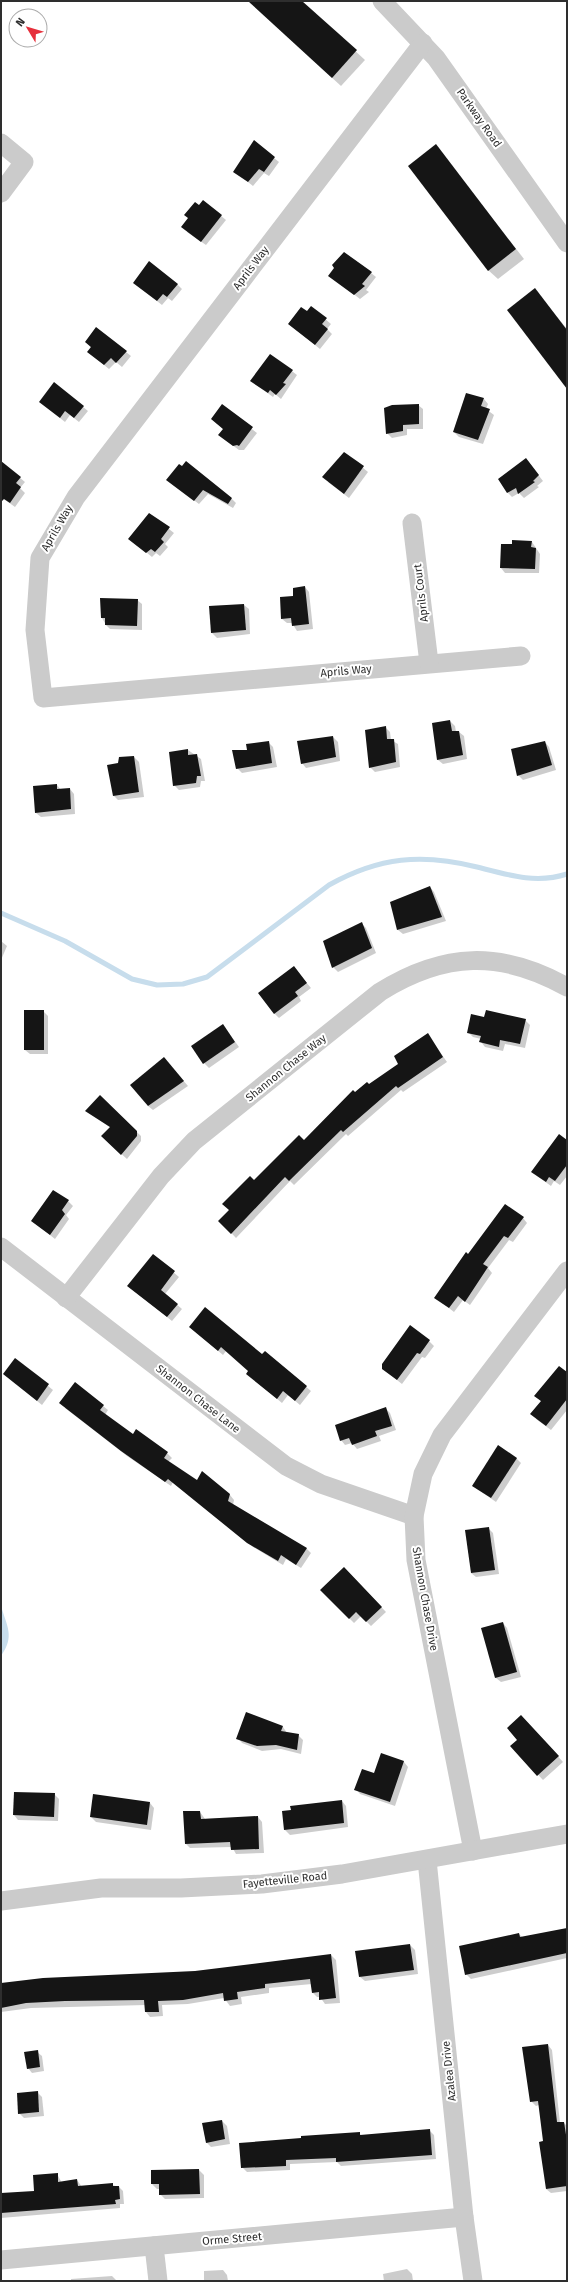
<svg xmlns="http://www.w3.org/2000/svg" width="568" height="2282" font-family="'Fira Sans',sans-serif">
<style>
.water{fill:#c7ddec}
.shadow{fill:#0003}
.lines{fill:none;stroke-linecap:round;stroke-linejoin:round}
.stream{stroke:#c7ddec;stroke-width:5}
.building{fill:#151515}
.minor{stroke:#cbcbcb;stroke-width:19}
.labels{text-anchor:middle;dominant-baseline:central;stroke-width:4;stroke-linejoin:round;paint-order:stroke}
.street-label{font-size:11px;fill:#2e2e2e;stroke:#fff}
</style>
<rect width="100%" height="100%" fill="#fff"/>
<path class="water" d="M1,1606c6,21 14,30 0,50z"/>
<g class="shadow">
<polygon points="248,1 301,1 365,60 341,86"/>
<polygon points="254,142 279,162 269,176 264,173 253,186 234,171"/>
<polygon points="436,146 524,259 498,279 488,270"/>
<polygon points="203,201 226,220 206,245 187,232 189,219"/>
<polygon points="336,269 371,273 376,277 366,290 369,292 360,299 330,276"/>
<polygon points="177,284 182,289 172,301 168,298 162,305 139,287"/>
<polygon points="535,290 567,329 567,387"/>
<polygon points="311,307 331,324 327,329 332,334 320,349 289,324 307,312"/>
<polygon points="97,329 131,356 122,367 116,362 109,369 88,352 91,348 86,342"/>
<polygon points="271,355 297,375 281,399 275,394 273,397 251,381"/>
<polygon points="54,383 88,411 79,422 70,415 65,422 40,402"/>
<polygon points="484,399 488,404 486,409 494,415 483,444 459,437 454,432"/>
<polygon points="418,405 423,409 423,429 407,429 407,435 392,438 387,433"/>
<polygon points="222,406 257,433 244,450 239,450 224,439 223,429 212,419"/>
<polygon points="345,453 368,472 349,498 328,482"/>
<polygon points="526,459 543,481 537,486 539,487 524,498 519,493 512,497 507,492"/>
<polygon points="1,462 25,482 20,488 25,493 15,507 1,497"/>
<polygon points="179,465 231,498 236,503 233,508 208,494 199,504 172,484"/>
<polygon points="150,514 174,533 165,544 168,547 160,556 156,553 152,557 130,539"/>
<polygon points="532,542 540,554 539,573 505,573 501,568"/>
<polygon points="305,587 309,592 313,629 297,631 292,623 287,623 282,619 294,596"/>
<polygon points="137,600 142,604 142,630 110,629 106,625 102,618"/>
<polygon points="244,605 249,609 250,634 217,638 212,633 210,606"/>
<polygon points="450,721 455,726 456,732 459,732 464,736 467,759 443,764 438,760"/>
<polygon points="386,728 390,732 391,740 398,744 400,767 375,772 370,767"/>
<polygon points="333,737 338,742 340,761 306,768 302,763"/>
<polygon points="268,742 273,747 277,767 242,773 237,768 248,751"/>
<polygon points="545,742 549,747 556,770 523,780 518,775"/>
<polygon points="188,750 201,759 205,781 201,781 200,787 179,790 174,785"/>
<polygon points="134,757 139,762 144,797 118,800 114,796 119,764"/>
<polygon points="57,785 61,790 70,789 74,794 75,814 41,817 36,813"/>
<polygon points="430,887 434,892 446,921 403,934 398,930"/>
<polygon points="362,924 366,928 376,953 338,972 333,967"/>
<polygon points="1,941 7,946 1,960"/>
<polygon points="294,968 311,988 299,997 301,1001 279,1018 274,1013"/>
<polygon points="43,1011 48,1016 48,1054 30,1054 25,1050"/>
<polygon points="485,1018 525,1020 530,1025 525,1048 505,1044 503,1051 485,1047 481,1042 481,1039 473,1037 468,1032"/>
<polygon points="223,1025 239,1047 209,1068 204,1063"/>
<polygon points="428,1035 447,1062 403,1092 401,1090 348,1136 346,1134 294,1185 290,1181 236,1238 220,1221 254,1181 304,1141 355,1094 400,1064"/>
<polygon points="168,1063 188,1086 153,1110 148,1106"/>
<polygon points="100,1097 141,1136 141,1141 127,1159 107,1141 111,1128 86,1111"/>
<polygon points="567,1141 567,1176 560,1185 554,1181 551,1186 537,1176"/>
<polygon points="68,1201 73,1206 66,1215 69,1219 55,1239 32,1221"/>
<polygon points="523,1218 527,1223 513,1242 509,1240 488,1268 492,1273 470,1305 463,1300 454,1312 436,1298 469,1255"/>
<polygon points="153,1255 179,1277 165,1294 182,1309 172,1321 133,1290"/>
<polygon points="190,1327 262,1356 265,1352 311,1391 300,1405 288,1395 282,1403 252,1378 249,1371 226,1351 223,1355"/>
<polygon points="429,1341 434,1346 425,1358 422,1357 402,1384 383,1369"/>
<polygon points="15,1359 53,1390 42,1405 4,1374"/>
<polygon points="567,1373 567,1410 551,1430 536,1419 542,1402 535,1396"/>
<polygon points="75,1383 108,1410 105,1415 133,1436 167,1453 172,1458 168,1462 197,1482 230,1495 234,1500 233,1505 306,1548 311,1553 301,1568 286,1559 283,1565 253,1547 173,1482 171,1486 127,1456 65,1408"/>
<polygon points="386,1409 390,1413 396,1430 379,1436 381,1441 357,1449 352,1443 345,1445 341,1440"/>
<polygon points="516,1458 521,1463 496,1502 473,1486"/>
<polygon points="488,1528 493,1533 499,1574 476,1577 471,1573"/>
<polygon points="344,1568 386,1612 371,1626 361,1616 354,1623 321,1590"/>
<polygon points="503,1623 507,1628 521,1677 501,1682 496,1678 482,1628"/>
<polygon points="526,1721 563,1762 543,1780 511,1746 518,1740"/>
<polygon points="283,1727 287,1733 298,1735 303,1740 301,1754 281,1749 262,1751 242,1743 238,1738"/>
<polygon points="382,1755 404,1762 408,1767 395,1806 360,1794 356,1789 375,1774"/>
<polygon points="54,1794 59,1799 58,1821 18,1820 14,1815"/>
<polygon points="342,1801 346,1806 348,1827 290,1835 285,1830 283,1812"/>
<polygon points="150,1803 154,1808 151,1830 96,1822 91,1817"/>
<polygon points="200,1812 205,1819 258,1817 262,1822 264,1853 236,1854 232,1847 190,1848 186,1844"/>
<polygon points="567,1929 567,1958 471,1979 466,1974 519,1934 523,1938"/>
<polygon points="410,1945 415,1950 418,1974 365,1981 360,1977"/>
<polygon points="331,1955 336,1960 340,2003 325,2004 320,1997 317,1997 313,1993 312,1984 269,1988 269,1993 241,1997 242,2004 230,2006 224,1998 188,2004 162,2005 163,2016 150,2017 146,2012 146,2005 31,2008 1,2012 1,1984 195,1972"/>
<polygon points="548,2045 552,2050 560,2123 564,2123 567,2126 567,2191 551,2193 546,2189 544,2142 539,2105 536,2106 531,2101"/>
<polygon points="37,2052 42,2056 44,2071 32,2073 28,2068"/>
<polygon points="37,2092 42,2097 44,2116 24,2118 19,2113"/>
<polygon points="222,2121 227,2126 230,2144 211,2147 206,2142"/>
<polygon points="429,2130 434,2135 436,2159 341,2166 337,2162 290,2164 290,2170 247,2172 242,2167 359,2133 362,2136"/>
<polygon points="199,2170 204,2175 204,2198 165,2199 160,2194 160,2189 157,2189 152,2184"/>
<polygon points="57,2174 62,2183 77,2180 82,2187 112,2185 119,2187 123,2191 124,2204 120,2204 120,2208 1,2218 1,2194 35,2192"/>
<polygon points="407,2269 412,2274 413,2281 384,2281 383,2274"/>
<polygon points="223,2270 227,2275 228,2281 204,2281 204,2271"/>
<polygon points="112,2276 117,2281 71,2281 71,2279"/>
</g>
<g class="lines">
<path class="stream" d="M1,913l64,28 67,38 25,6 26,-1 24,-7 122,-92c50,-28 93,-32 148,-18 31,8 59,17 90,7"/>
</g>
<g class="building">
<polygon points="248,1 302,1 357,50 332,78"/>
<polygon points="254,140 275,157 264,172 259,169 248,182 233,172"/>
<polygon points="436,144 516,249 488,271 408,166"/>
<polygon points="203,200 222,215 201,242 181,227 188,218 184,215 195,202 199,205"/>
<polygon points="344,252 372,272 362,284 365,286 354,295 328,276 334,268 332,265"/>
<polygon points="149,261 178,284 167,297 163,294 157,301 133,283"/>
<polygon points="535,288 567,330 567,389 507,310"/>
<polygon points="311,306 327,318 322,324 328,329 315,345 288,324 301,307 307,311"/>
<polygon points="96,327 127,351 116,363 111,358 104,365 87,352 91,347 85,342"/>
<polygon points="270,354 293,370 283,383 286,384 276,395 270,390 268,393 250,381"/>
<polygon points="54,382 84,406 74,418 65,411 60,418 39,402"/>
<polygon points="466,393 484,398 481,406 490,409 478,440 453,432"/>
<polygon points="222,404 253,427 239,446 237,445 233,446 218,435 223,429 211,419"/>
<polygon points="419,404 419,424 403,425 403,431 386,434 384,408 392,405"/>
<polygon points="344,452 364,466 344,494 322,477"/>
<polygon points="526,458 539,475 533,481 535,482 518,494 516,488 507,493 498,479"/>
<polygon points="1,461 21,477 16,483 21,487 10,503 4,499 1,502"/>
<polygon points="186,461 232,498 228,504 203,490 194,501 166,480 179,464 182,466"/>
<polygon points="149,513 170,527 161,539 164,542 155,552 151,549 146,553 128,539"/>
<polygon points="512,540 532,541 531,547 536,548 535,569 500,568 501,544 512,544"/>
<polygon points="305,586 309,624 292,626 291,618 281,619 280,597 293,596 293,588"/>
<polygon points="100,598 138,599 137,626 105,625 105,618 101,618"/>
<polygon points="244,604 246,630 211,633 209,606"/>
<polygon points="450,720 452,731 459,731 463,755 437,760 432,723"/>
<polygon points="386,726 387,739 394,739 396,762 369,768 365,730"/>
<polygon points="333,736 336,757 301,764 297,741"/>
<polygon points="269,741 272,763 236,769 232,750 247,750 246,744"/>
<polygon points="545,741 552,765 517,776 511,749"/>
<polygon points="188,749 188,755 197,754 201,776 197,776 196,783 173,786 169,752"/>
<polygon points="134,756 139,792 113,796 107,765 118,763 119,757"/>
<polygon points="57,784 57,789 70,788 71,809 35,813 33,786"/>
<polygon points="430,886 442,917 397,930 390,902"/>
<polygon points="362,922 372,948 332,968 323,941"/>
<polygon points="294,966 307,983 295,992 298,996 274,1014 258,993"/>
<rect x="24" y="1010" width="20" height="40"/>
<polygon points="486,1010 526,1019 520,1044 500,1040 499,1047 479,1042 481,1036 467,1033 471,1014 484,1017"/>
<polygon points="223,1024 235,1042 203,1064 191,1046"/>
<polygon points="428,1033 443,1057 398,1088 396,1086 343,1132 341,1130 289,1181 285,1177 231,1234 218,1221 229,1210 222,1204 250,1176 254,1180 299,1135 304,1140 353,1090 355,1092 367,1082 369,1084 398,1064 394,1056"/>
<polygon points="164,1057 184,1081 148,1106 130,1085"/>
<polygon points="100,1095 137,1131 137,1136 121,1155 101,1136 110,1127 85,1111"/>
<polygon points="559,1134 567,1140 567,1165 555,1181 549,1177 546,1182 531,1172"/>
<polygon points="53,1190 69,1200 62,1210 65,1214 50,1235 31,1221"/>
<polygon points="505,1204 524,1217 508,1238 504,1236 483,1264 488,1267 465,1302 458,1296 449,1308 434,1298 466,1252 468,1254"/>
<polygon points="153,1254 175,1271 161,1290 178,1304 167,1317 127,1286"/>
<polygon points="205,1307 262,1354 265,1351 307,1386 295,1401 283,1391 277,1399 246,1374 248,1371 221,1347 218,1351 189,1327"/>
<polygon points="410,1325 430,1340 420,1354 417,1353 397,1380 382,1369 382,1364"/>
<polygon points="15,1358 49,1384 37,1401 3,1374"/>
<polygon points="559,1366 567,1372 567,1399 546,1426 530,1414 541,1401 534,1396"/>
<polygon points="75,1382 104,1405 100,1410 133,1434 136,1429 168,1452 164,1458 197,1480 202,1471 230,1494 228,1501 307,1548 296,1565 281,1555 278,1561 247,1543 168,1479 165,1482 121,1451 59,1403"/>
<polygon points="386,1407 392,1426 375,1431 377,1436 352,1445 349,1438 340,1441 335,1425"/>
<polygon points="498,1445 517,1458 491,1498 472,1486"/>
<polygon points="489,1527 495,1570 471,1573 465,1530"/>
<polygon points="344,1567 382,1607 366,1622 356,1612 349,1619 320,1590"/>
<polygon points="503,1622 517,1672 495,1678 481,1628"/>
<polygon points="246,1712 283,1726 281,1731 299,1734 297,1750 276,1745 257,1746 236,1739"/>
<polygon points="521,1715 559,1756 537,1776 510,1746 517,1740 507,1728"/>
<polygon points="381,1753 404,1761 390,1802 354,1790 362,1769 374,1773"/>
<polygon points="14,1792 55,1793 54,1817 13,1815"/>
<polygon points="93,1794 150,1802 147,1825 90,1817"/>
<polygon points="342,1800 344,1823 284,1830 282,1811 291,1810 290,1806"/>
<polygon points="183,1811 200,1811 201,1819 258,1816 259,1849 231,1850 230,1842 185,1844"/>
<polygon points="567,1928 567,1953 465,1975 459,1946 519,1933 520,1937"/>
<polygon points="410,1944 414,1970 359,1977 355,1951"/>
<polygon points="331,1954 336,1998 319,2000 319,1992 312,1993 310,1979 265,1984 265,1988 237,1992 238,1999 224,2001 223,1993 183,2000 158,2001 159,2012 145,2012 144,2000 65,2001 26,2003 1,2008 1,1983 43,1978 195,1971"/>
<polygon points="548,2044 557,2122 564,2122 567,2141 567,2186 546,2189 539,2142 543,2141 538,2101 530,2102 522,2047"/>
<polygon points="38,2050 40,2067 27,2069 24,2052"/>
<polygon points="38,2091 39,2112 18,2114 17,2093"/>
<polygon points="222,2120 225,2139 206,2143 202,2123"/>
<polygon points="430,2129 432,2155 336,2162 336,2158 286,2160 286,2166 241,2168 239,2143 301,2138 301,2136 360,2132 360,2135"/>
<polygon points="199,2169 200,2194 159,2195 159,2184 151,2184 151,2170"/>
<polygon points="58,2173 58,2182 77,2179 78,2186 113,2183 113,2186 119,2186 120,2199 115,2200 116,2204 1,2213 1,2193 34,2191 33,2175"/>
</g>
<g class="lines">
<g class="minor">
<polyline points="382,1 436,58 567,243"/>
<polyline points="423,43 76,497 40,558 35,630 43,698 521,656"/>
<polyline points="1,143 24,162 1,193"/>
<polyline points="412,523 429,663"/>
<polyline points="1,1247 286,1466 321,1484 414,1516"/>
<path d="M66,1298l95,-122 33,-35 186,-149c64,-40 121,-42 187,-5"/>
<polyline points="473,1851 416,1560 414,1516 423,1474 442,1435 567,1271"/>
<polyline points="427,1860 464,2217 473,2281"/>
<polyline points="1,1901 101,1888 181,1888 262,1884 342,1874 567,1834"/>
<polyline points="154,2246 158,2281"/>
<polyline points="1,2260 464,2217"/>
</g>
</g>
<g class="labels">
<g class="street-label">
<text transform="translate(479 118) rotate(55)">Parkway Road</text>
<text transform="translate(251 268) rotate(-53)">Aprils Way</text>
<text transform="translate(57 528) rotate(-60)">Aprils Way</text>
<text transform="translate(421 593) rotate(-97)">Aprils Court</text>
<text transform="translate(346 671) rotate(-5)">Aprils Way</text>
<text transform="translate(286 1068) rotate(-39)">Shannon Chase Way</text>
<text transform="translate(198 1399) rotate(38)">Shannon Chase Lane</text>
<text transform="translate(425 1599) rotate(80)">Shannon Chase Drive</text>
<text transform="translate(285 1880) rotate(-6)">Fayetteville Road</text>
<text transform="translate(449 2071) rotate(-96)">Azalea Drive</text>
<text transform="translate(232 2239) rotate(-5)">Orme Street</text>
</g>
</g>
<rect width="568" height="2282" fill="none" stroke="#2e2e2e" stroke-width="4"/>
<g transform="translate(28 28) rotate(308)"><circle r="19" fill="#ffffff" stroke="#ababab"/>
<path d="M0-3L7 15L0 10L-7 15Z" fill="#e62f3b"/>
<text y="-6" font-size="11" font-weight="bold" text-anchor="middle" fill="#2e2e2e">N</text>
</g>
</svg>
